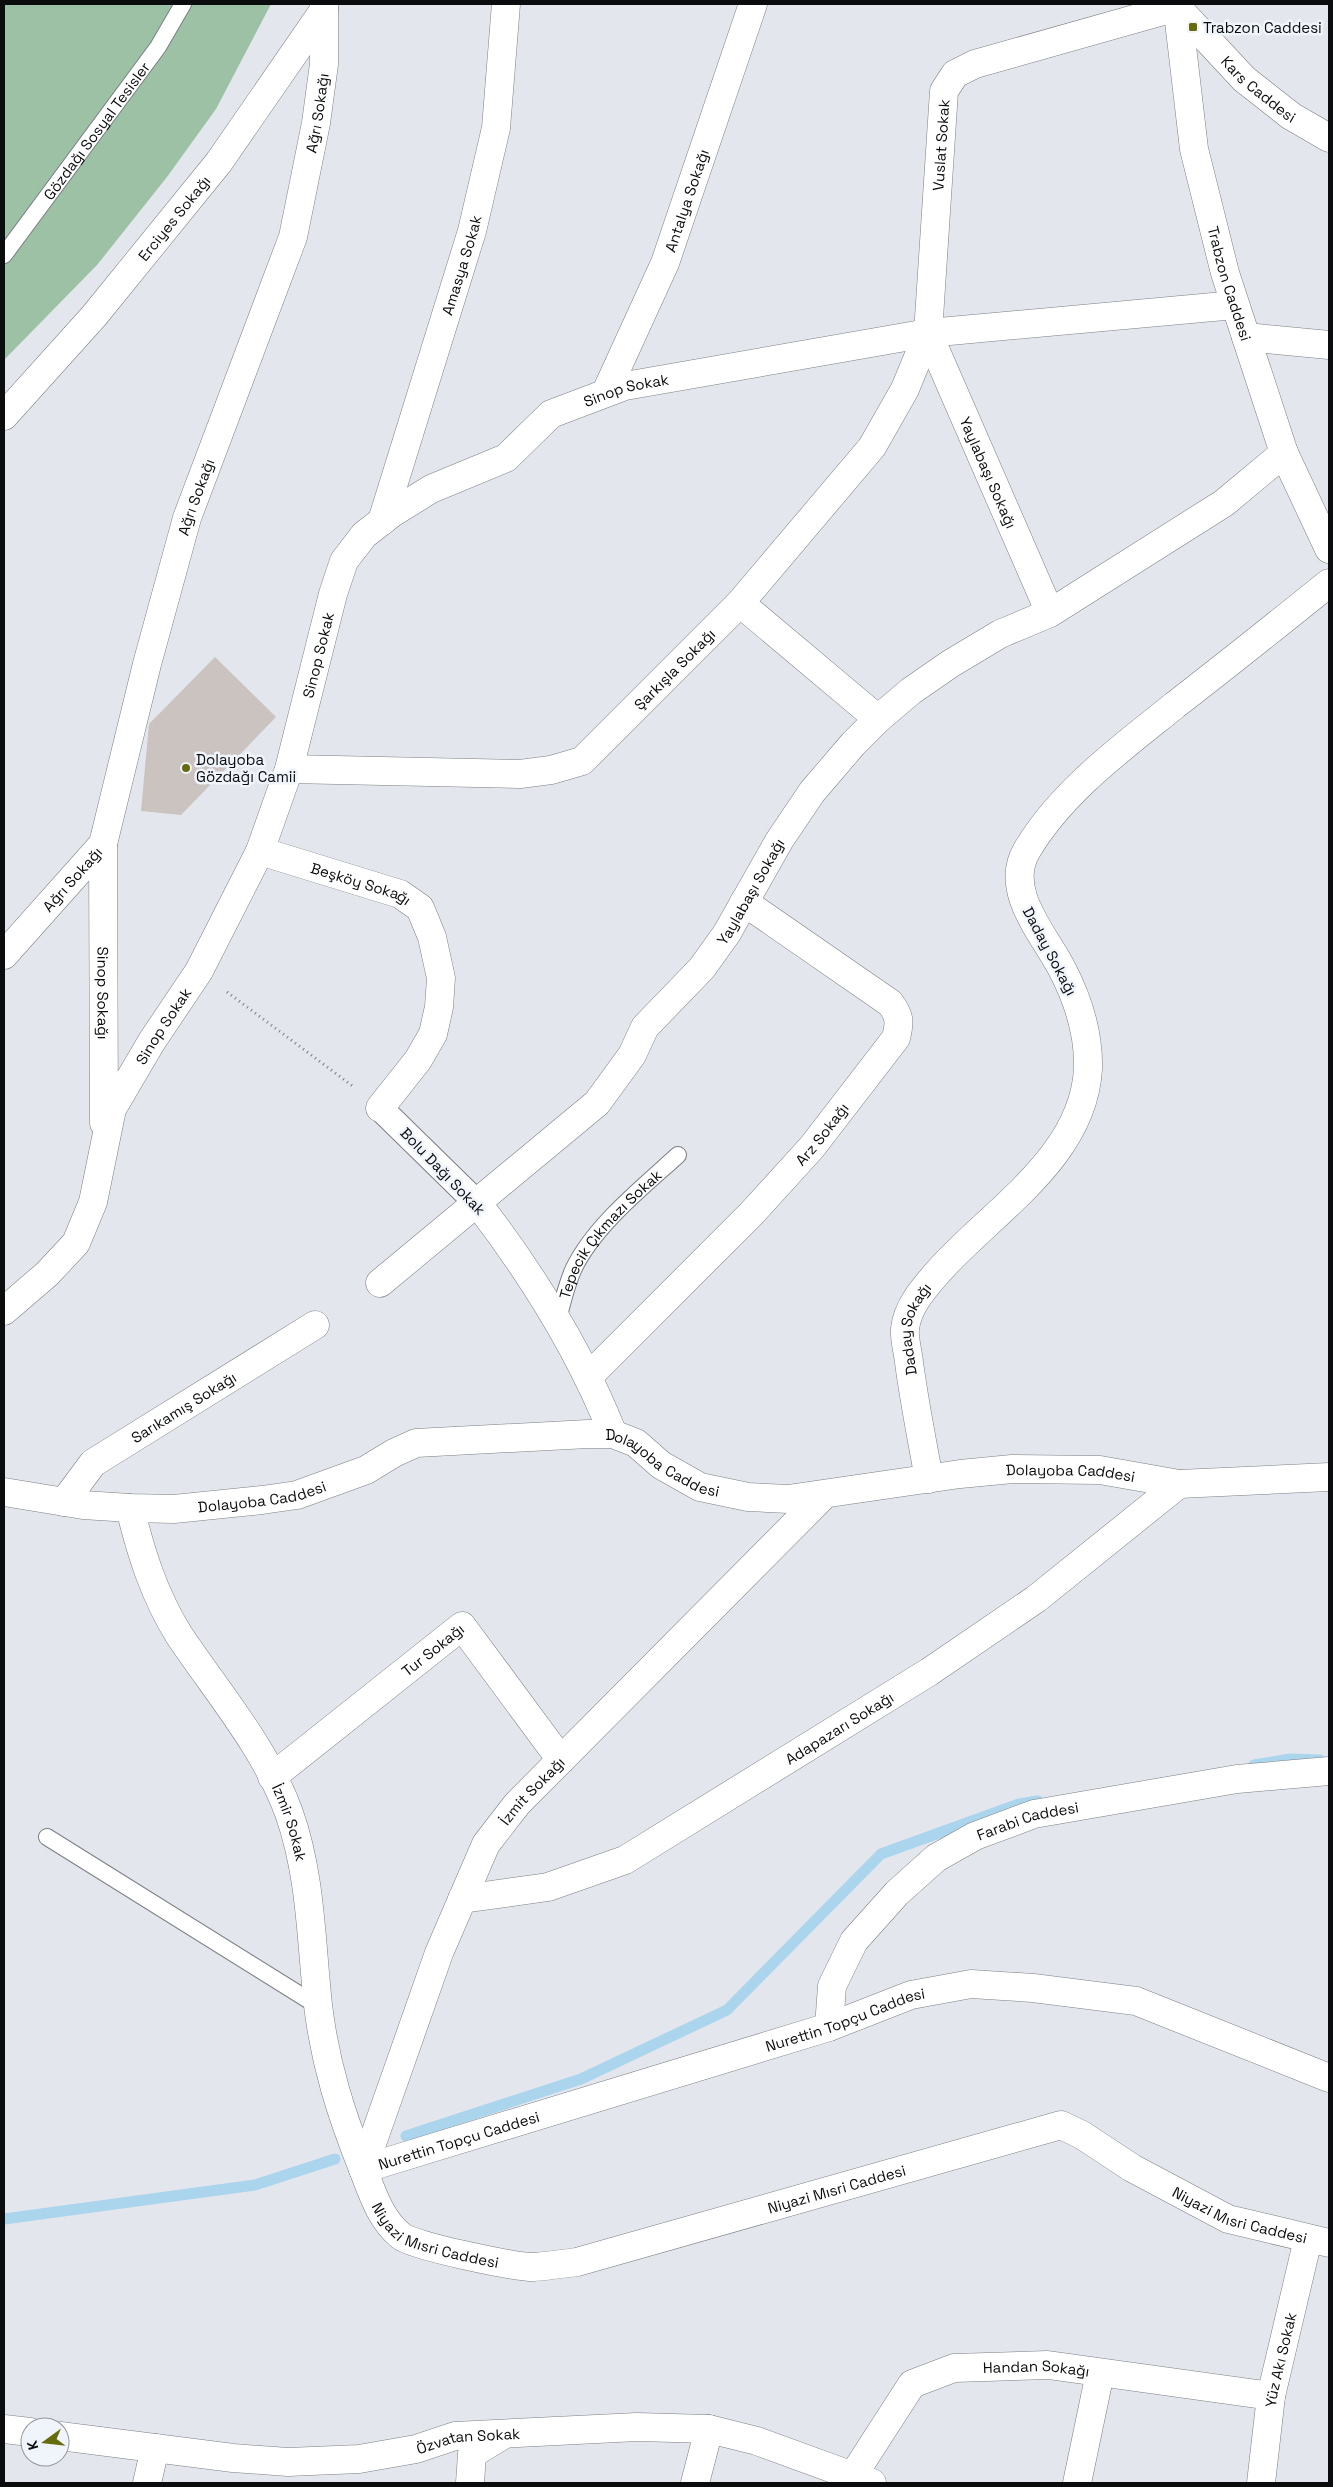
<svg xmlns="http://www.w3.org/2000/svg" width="1333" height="2487" font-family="'Space Grotesk',sans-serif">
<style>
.forest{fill:#9dc1a5}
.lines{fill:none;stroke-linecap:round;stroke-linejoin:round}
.stream{stroke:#abd5ed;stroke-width:11}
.building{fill:#cac3bf}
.service-casing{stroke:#7b7f84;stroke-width:18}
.pedestrian-casing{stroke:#7b7f84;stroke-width:27}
.minor-casing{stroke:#7b7f84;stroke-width:29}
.tertiary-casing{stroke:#7b7f84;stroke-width:29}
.path{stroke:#797b7f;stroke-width:3;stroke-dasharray:1 4;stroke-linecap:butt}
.service{stroke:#fff;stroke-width:16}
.pedestrian{stroke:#fff;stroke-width:25}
.minor{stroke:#fff;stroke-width:28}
.tertiary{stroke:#fff;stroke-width:28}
.poi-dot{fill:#666b0e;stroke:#f0f4fb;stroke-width:2}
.labels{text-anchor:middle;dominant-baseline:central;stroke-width:5;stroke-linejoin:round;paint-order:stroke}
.poi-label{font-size:15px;fill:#0b0c0e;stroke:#f0f4fb;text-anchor:start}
.street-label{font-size:15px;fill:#0b0c0e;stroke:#f0f4fb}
</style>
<rect width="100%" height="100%" fill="#e3e7ed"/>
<polygon class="forest" points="4,4 271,4 216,109 167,177 97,265 4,360"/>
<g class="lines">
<g class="stream">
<polyline points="1254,1765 1290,1759 1320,1760"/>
<polyline points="406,2136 581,2079 727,2010 881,1854 1019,1804 1038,1801"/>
<polyline points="4,2219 255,2185 335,2159"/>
</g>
</g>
<polygon class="building" points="215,657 276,717 181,815 141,811 149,724"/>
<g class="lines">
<defs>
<g id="service">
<path id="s1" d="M4,255l154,-208 25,-43"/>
<path id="s2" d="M557,1323c5,-18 9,-38 17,-55 21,-43 69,-81 104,-113"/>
<polyline points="47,1837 318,2006"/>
</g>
<polyline id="pedestrian" points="380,1108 478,1204"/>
<g id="minor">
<path id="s3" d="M928,333l122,280"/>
<polyline points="1246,337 1329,345"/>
<path id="s4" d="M606,392l59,-129 88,-259"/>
<path id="s5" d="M4,416l90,-100 125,-154 105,-152v-5"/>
<path id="s6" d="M382,521l90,-290 24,-103 10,-124"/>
<polyline points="740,603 878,719"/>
<path id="s7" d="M289,769l231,5 31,-4 31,-9 158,-158 132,-156 33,-58 23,-56 16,-242 11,-17 20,-10 202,-57"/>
<path id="s8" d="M103,844l1,279"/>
<path id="s9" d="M260,851l140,43 20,14 12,29 9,41 -2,29 -6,27 -15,26 -38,48"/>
<path id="s10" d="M4,955l99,-111 44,-180 40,-146 106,-281 23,-114 8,-59v-54"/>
<path d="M478,1204c54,70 102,147 135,230"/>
<path id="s11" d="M380,1283l217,-180 35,-48 13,-28 57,-59 25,-35 52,-92 33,-49 41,-48 25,-25 33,-28 39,-27 50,-30 50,-21 174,-110 60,-50"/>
<path id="s12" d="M4,1311l43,-37 29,-31 17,-41 19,-93 40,-68 47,-70 61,-120 29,-82 44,-175 11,-33 20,-26 27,-21 40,-25 75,-31 45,-44 74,-28 303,-53 307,-28"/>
<path id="s13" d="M589,1376l163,-163 60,-66 84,-109c4,-16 4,-22 -6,-35l-146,-101"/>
<path id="s14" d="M929,1479c-7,-39 -15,-78 -20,-117 -1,-10 -5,-23 -4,-33 2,-22 19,-41 33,-57 54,-61 145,-114 150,-203 1,-36 -10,-70 -27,-102 -18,-34 -58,-77 -34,-117 35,-59 96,-103 148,-145 52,-40 103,-81 154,-122"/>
<path id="s15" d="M4,1492l79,13 47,3 44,1 88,-9 35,-5 69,-25 28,-17 22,-10 172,-9h25l23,9 25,22 39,22 48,10 40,2 172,-25 52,-5 88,1 79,14 150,-7"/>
<path id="s16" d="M64,1502l29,-39 222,-138"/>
<path id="s17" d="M130,1508c11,45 24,87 49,127 38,57 86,112 110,178 22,62 22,127 29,192 7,59 23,109 45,164 9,23 17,50 38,67 12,10 114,31 132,31 14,-1 29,-3 44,-5l484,-137 21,10 50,33 96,51 101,24"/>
<path id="s18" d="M272,1777l190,-151 99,134"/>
<path id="s19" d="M462,1899l86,-12 77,-27 304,-188 107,-73 143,-115"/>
<path id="s20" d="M829,2027l3,-41 22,-45 43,-48 39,-35 39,-22 59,-22 203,-35 92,-8"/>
<path id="s21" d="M363,2169l466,-142 82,-32 60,-11 62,4 103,13 193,77"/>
<path id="s22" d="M363,2169l76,-216 47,-109 31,-40 307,-309"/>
<polyline points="4,2429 30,2432"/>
<path id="s23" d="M60,2436l173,22 55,4 71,-3 57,-10 39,-13 182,-9 72,2 48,12 115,42"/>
<path id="s24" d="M852,2477l60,-93 42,-16 94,-3 223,31"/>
<polyline points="147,2483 155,2448"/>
<polyline points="470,2483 472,2454 503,2435"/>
<polyline points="695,2483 709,2429"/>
<polyline points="1077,2483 1100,2373"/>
<path id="s25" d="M1261,2483l10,-87 37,-157"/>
</g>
<g id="tertiary">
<path id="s26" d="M1177,4l17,145 31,124 59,180 45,96"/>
<path id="s27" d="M1177,7l67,72 47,37 38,22"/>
</g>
</defs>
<use href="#service" class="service-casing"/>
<use href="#pedestrian" class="pedestrian-casing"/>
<use href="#minor" class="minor-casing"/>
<use href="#tertiary" class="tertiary-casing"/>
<polyline class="path" points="227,992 354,1087"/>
<use href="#service" class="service"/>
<use href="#pedestrian" class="pedestrian"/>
<use href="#minor" class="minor"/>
<use href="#tertiary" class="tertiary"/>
</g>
<g class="poi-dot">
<rect x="1188" y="22" width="10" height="10" rx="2.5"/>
<circle cx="186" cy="768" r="5"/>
</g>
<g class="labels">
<g class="poi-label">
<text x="1203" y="27">Trabzon Caddesi̇</text>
<text x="196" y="759">Dolayoba<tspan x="196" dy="17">Gözdağı Camii</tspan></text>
</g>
<g class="street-label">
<text stroke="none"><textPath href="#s27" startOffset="116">Kars Caddesi</textPath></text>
<text stroke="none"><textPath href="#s10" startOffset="912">Ağrı Sokağı</textPath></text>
<text stroke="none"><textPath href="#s1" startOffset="155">Gözdağı Sosyal Tesisler</textPath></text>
<text stroke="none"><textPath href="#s7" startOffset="1038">Vuslat Sokak</textPath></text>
<text stroke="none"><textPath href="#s4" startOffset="208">Antalya Sokağı</textPath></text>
<text stroke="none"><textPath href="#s5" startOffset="261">Erciyes Sokağı</textPath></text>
<text stroke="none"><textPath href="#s6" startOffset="268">Amasya Sokak</textPath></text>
<text stroke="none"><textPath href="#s26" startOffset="285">Trabzon Caddesi</textPath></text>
<text stroke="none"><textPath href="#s12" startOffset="1176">Sinop Sokak</textPath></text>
<text stroke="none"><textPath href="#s3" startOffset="152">Yaylabaşı Sokağı</textPath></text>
<text stroke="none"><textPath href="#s10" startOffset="508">Ağrı Sokağı</textPath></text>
<text stroke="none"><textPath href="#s12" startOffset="741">Sinop Sokak</textPath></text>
<text stroke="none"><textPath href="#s7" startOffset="425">Şarkışla Sokağı</textPath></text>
<text stroke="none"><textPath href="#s10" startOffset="102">Ağrı Sokağı</textPath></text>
<text stroke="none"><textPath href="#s9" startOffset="106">Beşköy Sokağı</textPath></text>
<text stroke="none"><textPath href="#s11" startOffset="545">Yaylabaşı Sokağı</textPath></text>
<text transform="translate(1050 951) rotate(62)">Daday Sokağı</text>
<text stroke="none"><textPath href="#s8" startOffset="149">Sinop Sokağı</textPath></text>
<text stroke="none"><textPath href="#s12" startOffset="336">Sinop Sokak</textPath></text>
<text stroke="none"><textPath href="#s13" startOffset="336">Arz Sokağı</textPath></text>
<text transform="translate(443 1171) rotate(46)">Bolu Dağı Sokak</text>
<text stroke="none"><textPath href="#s2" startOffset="106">Tepecik Çıkmazı Sokak</textPath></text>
<text stroke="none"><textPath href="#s14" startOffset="154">Daday Sokağı</textPath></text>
<text stroke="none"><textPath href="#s16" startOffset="155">Sarıkamış Sokağı</textPath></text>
<text stroke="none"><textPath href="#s15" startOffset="680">Dolayoba Caddesi</textPath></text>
<text stroke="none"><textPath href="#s15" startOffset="1099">Dolayoba Caddesi</textPath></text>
<text stroke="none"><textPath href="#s15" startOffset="260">Dolayoba Caddesi</textPath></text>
<text stroke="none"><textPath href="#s18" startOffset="205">Tur Sokağı</textPath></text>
<text stroke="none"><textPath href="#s19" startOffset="420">Adapazarı Sokağı</textPath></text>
<text stroke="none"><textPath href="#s22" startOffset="418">İzmit Sokağı</textPath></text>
<text stroke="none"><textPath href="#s20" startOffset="308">Farabi Caddesi</textPath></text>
<text stroke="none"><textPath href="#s17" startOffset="356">İzmir Sokak</textPath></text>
<text stroke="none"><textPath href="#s21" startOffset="505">Nurettin Topçu Caddesi</textPath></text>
<text stroke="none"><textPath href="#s21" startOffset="100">Nurettin Topçu Caddesi</textPath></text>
<text stroke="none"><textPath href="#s17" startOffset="1240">Niyazi Mısri Caddesi</textPath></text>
<text stroke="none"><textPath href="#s17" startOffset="1675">Niyazi Mısri Caddesi</textPath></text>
<text stroke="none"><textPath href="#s17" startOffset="820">Niyazi Mısri Caddesi</textPath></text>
<text stroke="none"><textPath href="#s25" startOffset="125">Yüz Akı Sokak</textPath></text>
<text stroke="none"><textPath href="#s24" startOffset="238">Handan Sokağı</textPath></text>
<text stroke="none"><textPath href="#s23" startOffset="412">Özvatan Sokak</textPath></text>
</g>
</g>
<rect width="1333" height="2487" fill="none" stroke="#0b0c0e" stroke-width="10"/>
<g transform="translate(45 2442) rotate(255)"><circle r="24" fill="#f0f4fb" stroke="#94979c"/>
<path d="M0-4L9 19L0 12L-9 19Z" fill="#666b0e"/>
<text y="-8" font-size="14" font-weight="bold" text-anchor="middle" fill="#0b0c0e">K</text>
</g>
</svg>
